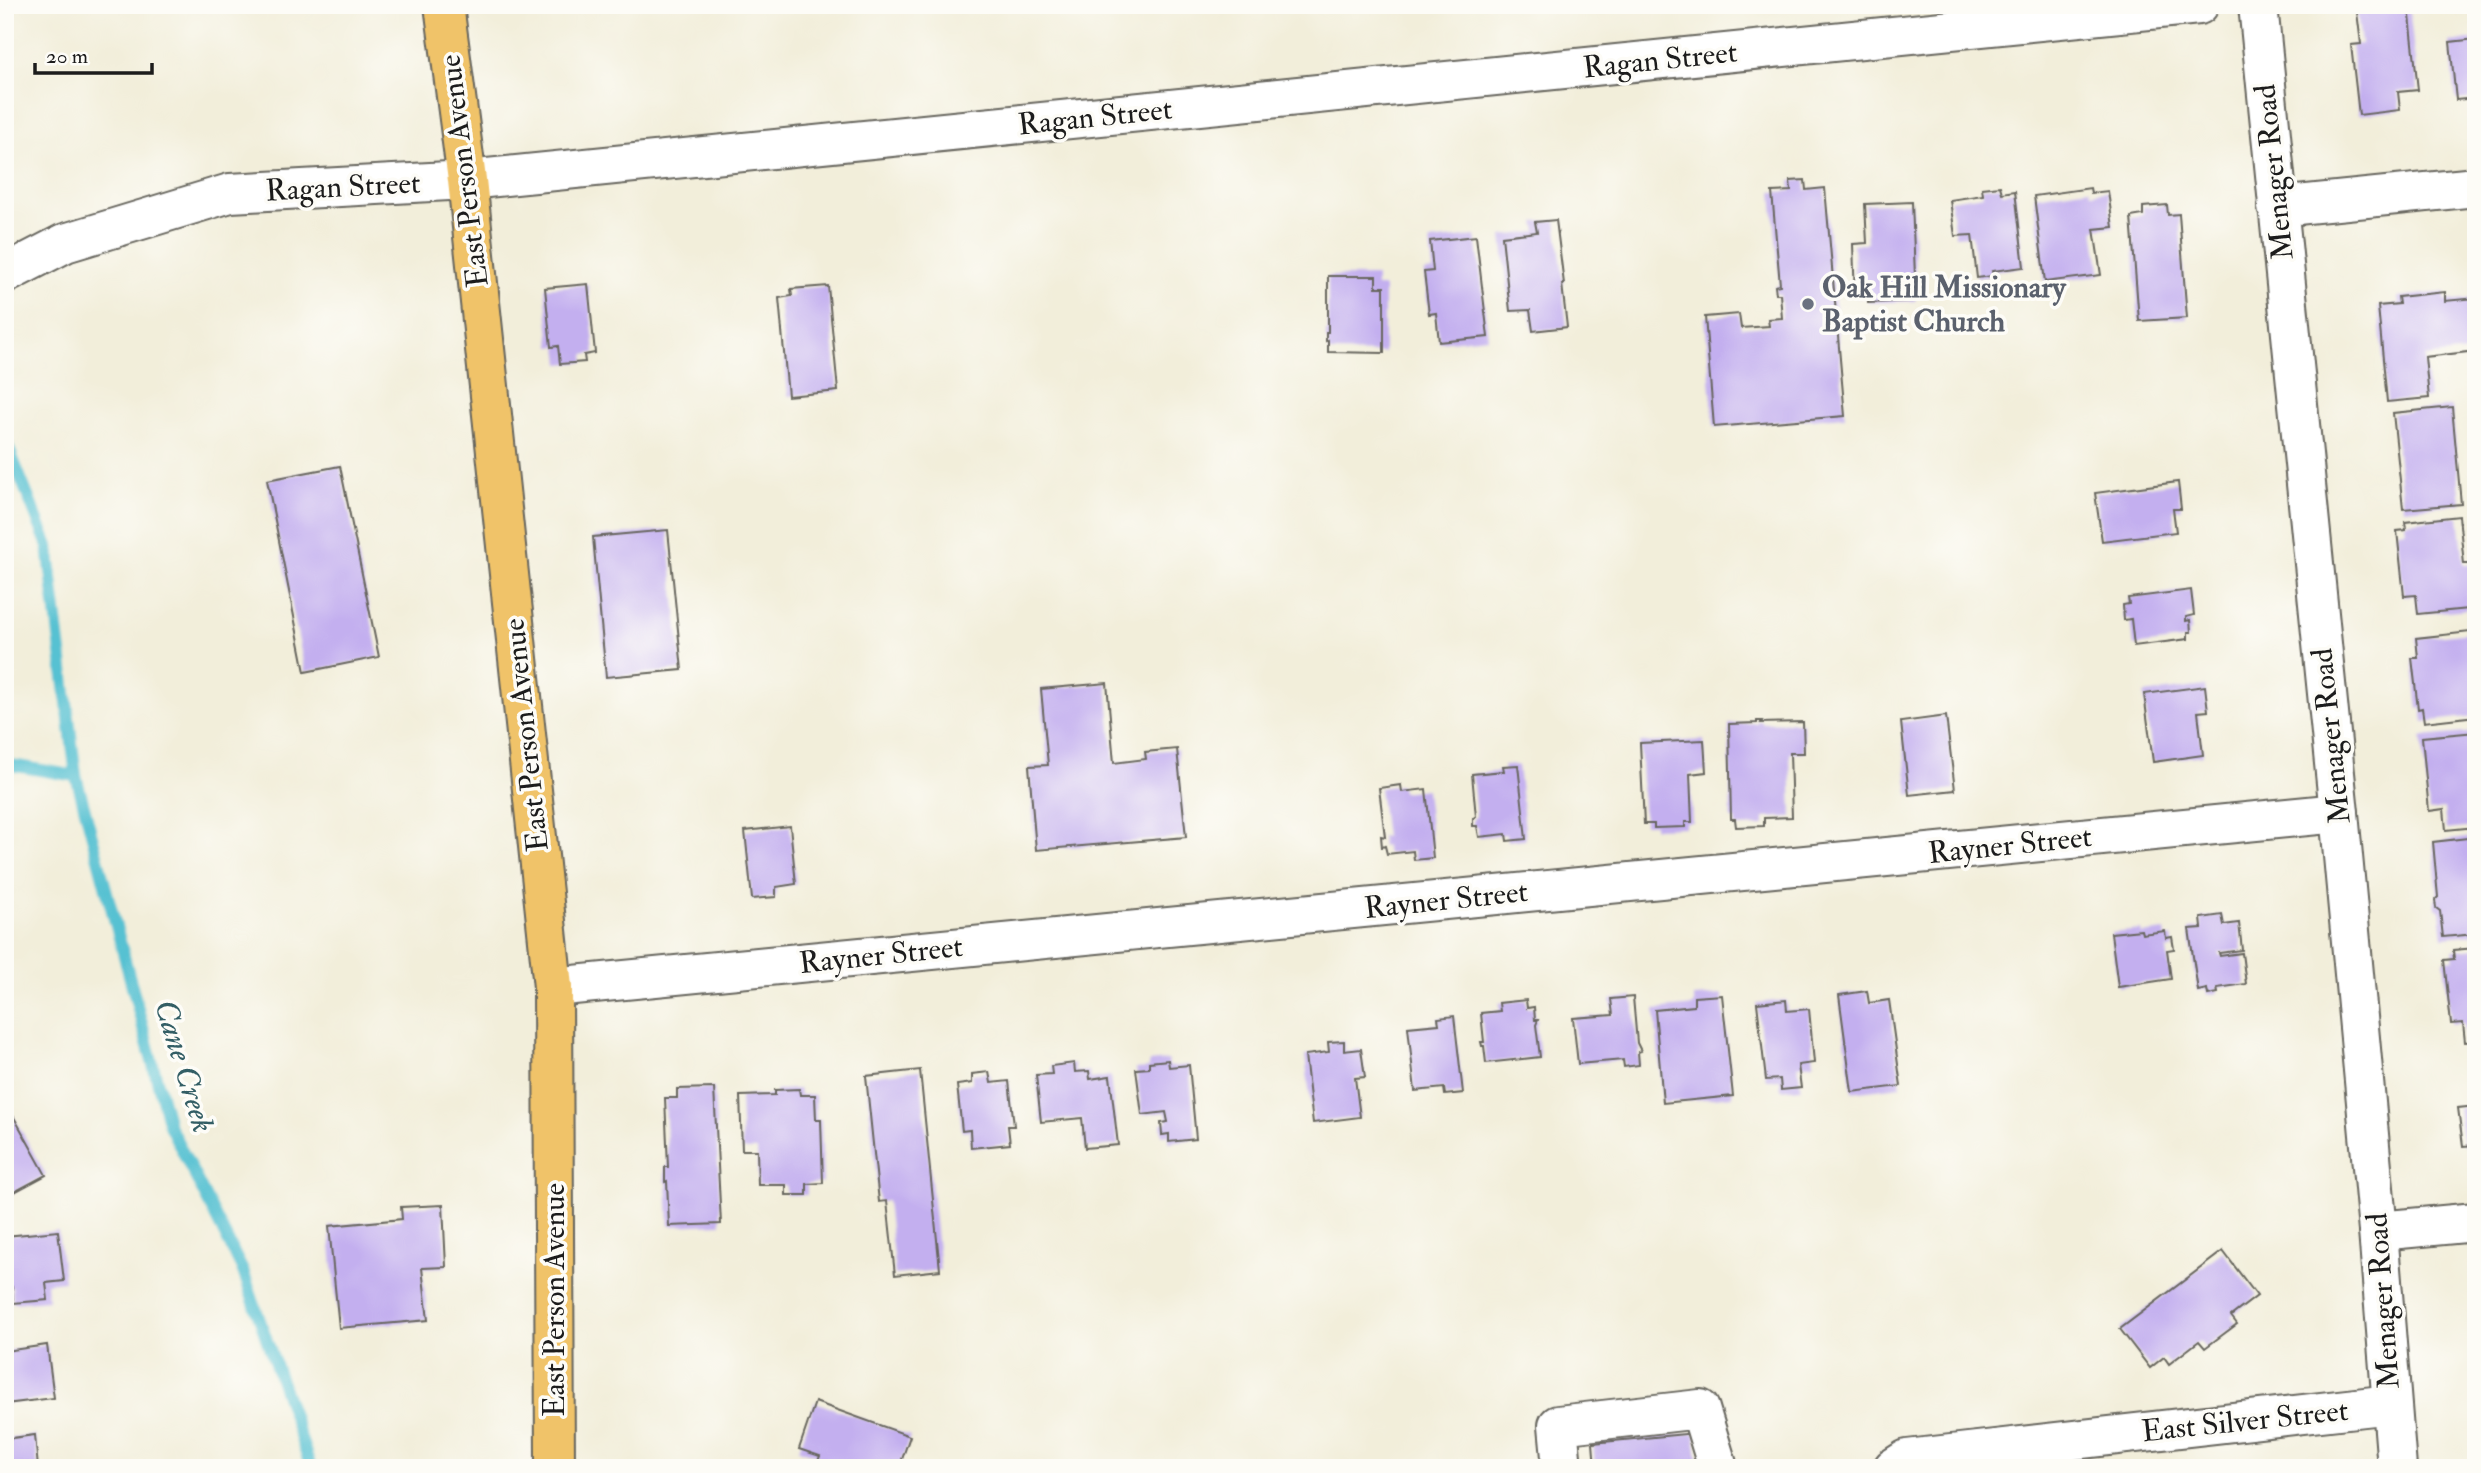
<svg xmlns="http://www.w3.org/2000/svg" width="2481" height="1473" font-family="'IM FELL Double Pica',serif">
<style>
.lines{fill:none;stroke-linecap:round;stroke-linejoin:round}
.stream{stroke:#56c1d2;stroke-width:12}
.building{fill:#c3afef}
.minor-casing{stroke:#67665e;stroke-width:42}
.major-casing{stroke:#67665e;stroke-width:42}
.minor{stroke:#fff;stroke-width:38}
.major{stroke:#f0c369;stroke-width:38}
.worship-dot{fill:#6b7280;stroke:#fdfcf7;stroke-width:2.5}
.labels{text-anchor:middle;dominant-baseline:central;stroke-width:7;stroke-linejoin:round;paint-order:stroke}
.street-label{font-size:30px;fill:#1c1c1c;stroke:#fdfcf7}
.worship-label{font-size:30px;font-weight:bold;fill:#5b616d;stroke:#fdfcf7;text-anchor:start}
.water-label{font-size:32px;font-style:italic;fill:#335e65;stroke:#fdfcf7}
</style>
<rect width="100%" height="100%" fill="#fdfcf7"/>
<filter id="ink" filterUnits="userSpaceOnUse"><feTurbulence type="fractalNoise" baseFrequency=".0143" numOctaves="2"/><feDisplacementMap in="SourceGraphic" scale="14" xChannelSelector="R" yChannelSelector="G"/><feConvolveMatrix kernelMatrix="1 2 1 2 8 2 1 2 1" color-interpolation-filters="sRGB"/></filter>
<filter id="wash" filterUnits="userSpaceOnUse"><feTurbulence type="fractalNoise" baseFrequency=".00686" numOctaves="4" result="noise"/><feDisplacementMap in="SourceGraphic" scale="28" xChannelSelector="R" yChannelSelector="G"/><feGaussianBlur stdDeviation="1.57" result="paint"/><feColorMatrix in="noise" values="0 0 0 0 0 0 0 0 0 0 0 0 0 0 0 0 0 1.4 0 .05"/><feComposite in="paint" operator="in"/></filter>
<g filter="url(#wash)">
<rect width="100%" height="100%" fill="#f2eeda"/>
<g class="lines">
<g class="stream">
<polyline points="5,439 48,546 76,776"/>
<polyline points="5,764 76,776 169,1125 243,1271 311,1468"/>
</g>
</g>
<g id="blocks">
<g class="building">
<polygon points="2409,6 2418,90 2398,92 2400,110 2359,115 2351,45 2361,44 2357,12"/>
<polygon points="2476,39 2476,98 2456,100 2450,42"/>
<polygon points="1805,180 1806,190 1825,188 1845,416 1714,427 1705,317 1739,314 1741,328 1769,326 1768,319 1782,318 1780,294 1776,294 1775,286 1780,285 1772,192 1791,191 1790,181"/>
<polygon points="2000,186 2002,193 2015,191 2024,267 1992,271 1993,276 1977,278 1972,235 1955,236 1950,200 1983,195 1982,188"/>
<polygon points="2090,188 2091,193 2108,191 2113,227 2094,229 2101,275 2045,282 2034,196"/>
<polygon points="1912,202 1916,301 1868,303 1868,297 1855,298 1853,244 1867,243 1865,204"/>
<polygon points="2167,205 2168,215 2179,214 2187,318 2139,321 2131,217 2143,215 2143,207"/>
<polygon points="1556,220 1564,284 1562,284 1567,327 1533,331 1530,310 1510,311 1502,236 1537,232 1535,222"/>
<polygon points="1476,236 1488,337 1439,342 1436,313 1429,314 1424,272 1433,271 1430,241"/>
<polygon points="1328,276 1376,276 1376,287 1384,287 1384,353 1328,352 1328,340 1326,341 1326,332 1328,332"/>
<polygon points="588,284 595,353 584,355 585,362 560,364 558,346 551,347 545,288"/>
<polygon points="828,286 838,391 788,396 779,298 792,296 791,289"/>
<polygon points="2445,292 2445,301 2476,298 2476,351 2425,357 2429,398 2387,402 2378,306 2399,304 2398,297"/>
<polygon points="2452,407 2461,504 2403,509 2393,413"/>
<polygon points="340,466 379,657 305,672 267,480"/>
<polygon points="2178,482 2181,509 2173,509 2176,532 2102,541 2095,493"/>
<polygon points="2459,516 2464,564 2474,564 2476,580 2476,590 2467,591 2468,609 2418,614 2416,595 2404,596 2397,531 2406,530 2405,522"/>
<polygon points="668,530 682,670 606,677 593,537"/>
<polygon points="2191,590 2194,615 2186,617 2186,621 2190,620 2191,632 2188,632 2188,639 2134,646 2131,619 2124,620 2123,605 2129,604 2128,598"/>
<polygon points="2470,632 2476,669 2476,716 2424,722 2422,708 2418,709 2412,658 2418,658 2416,638"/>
<polygon points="1107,683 1114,763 1146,759 1145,752 1177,749 1186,837 1036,850 1029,766 1048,765 1041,689"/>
<polygon points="2205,686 2208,711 2198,712 2203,755 2153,762 2144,694"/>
<polygon points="1946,716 1955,790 1909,795 1901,722"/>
<polygon points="1757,721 1762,721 1761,723 1803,722 1804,753 1790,753 1792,817 1764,818 1764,826 1736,827 1735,819 1731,819 1729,724 1757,723"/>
<polygon points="2476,732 2476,827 2446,830 2444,809 2429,811 2422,737"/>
<polygon points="1704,740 1706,772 1690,774 1692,822 1685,822 1685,827 1654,828 1654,824 1644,824 1640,743"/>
<polygon points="1518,765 1526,839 1507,841 1506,834 1479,837 1477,826 1473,826 1473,818 1476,817 1472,774 1504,771 1503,766"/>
<polygon points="1401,785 1402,792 1426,789 1433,858 1414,860 1413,851 1387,854 1385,846 1382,847 1381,836 1385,837 1379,788"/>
<polygon points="790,826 796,884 776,887 776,897 752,899 745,831"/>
<polygon points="2476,837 2476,934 2443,937 2440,911 2436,908 2435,900 2438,897 2433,842"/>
<polygon points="2222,915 2224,925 2239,923 2242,950 2219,953 2220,956 2242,953 2246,984 2217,988 2218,993 2208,995 2207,989 2198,991 2189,929 2202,928 2201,918"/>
<polygon points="2141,930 2142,934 2165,931 2166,938 2172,937 2174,949 2167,950 2171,979 2118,987 2111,933"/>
<polygon points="2476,948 2476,1041 2465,1042 2463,1023 2451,1024 2444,960 2454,959 2453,950"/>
<polygon points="1867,991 1869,1003 1889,1000 1901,1086 1852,1092 1839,995"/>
<polygon points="1722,995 1733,1096 1663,1103 1655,1010 1694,1006 1694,997"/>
<polygon points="1633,997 1637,1043 1641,1051 1638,1052 1639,1065 1624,1067 1623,1060 1578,1064 1573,1018 1613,1015 1611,999"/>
<polygon points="1526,1000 1527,1008 1534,1007 1535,1020 1538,1020 1536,1025 1540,1057 1486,1063 1484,1046 1482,1046 1481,1042 1484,1042 1481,1013 1500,1011 1499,1003"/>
<polygon points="1786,1000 1787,1011 1809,1009 1814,1063 1798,1065 1801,1088 1781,1090 1780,1079 1766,1080 1757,1003"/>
<polygon points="1454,1016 1463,1093 1445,1095 1444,1088 1415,1091 1408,1027 1439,1024 1438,1018"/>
<polygon points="1344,1041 1344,1051 1361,1049 1365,1077 1355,1078 1360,1117 1313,1123 1305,1055 1329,1052 1328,1042"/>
<polygon points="1168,1060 1169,1067 1189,1065 1196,1139 1169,1142 1169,1134 1162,1135 1161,1123 1168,1122 1166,1112 1142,1115 1136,1069 1149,1068 1149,1062"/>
<polygon points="1074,1063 1075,1072 1089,1071 1090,1079 1110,1076 1118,1145 1085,1148 1082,1118 1041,1122 1036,1075 1052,1074 1051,1066"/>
<polygon points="920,1070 940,1270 895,1275 887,1201 879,1202 866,1076"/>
<polygon points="989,1072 991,1083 1009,1081 1014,1126 1008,1126 1010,1144 971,1148 970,1130 962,1131 957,1085 972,1083 972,1074"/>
<polygon points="714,1088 721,1224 669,1226 667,1181 665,1182 665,1167 668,1167 665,1098 677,1098 677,1089"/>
<polygon points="799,1089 800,1095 815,1095 816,1120 821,1120 823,1183 807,1184 807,1195 786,1195 786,1185 758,1185 757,1150 742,1150 740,1096 775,1095 775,1090"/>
<polygon points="5,1101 46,1175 5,1197"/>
<polygon points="2476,1106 2476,1145 2463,1146 2458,1108"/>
<polygon points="443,1205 446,1267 422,1268 428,1320 339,1328 329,1226 402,1219 401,1207"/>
<polygon points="58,1231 64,1281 46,1283 48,1300 13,1303 12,1287 5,1288 5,1236"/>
<polygon points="2223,1251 2257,1296 2231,1316 2237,1324 2205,1348 2199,1341 2169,1364 2164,1357 2150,1368 2120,1329"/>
<polygon points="47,1345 54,1398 5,1404 5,1351"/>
<polygon points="815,1402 910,1436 899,1468 816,1466 820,1456 799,1449"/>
<polygon points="1695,1433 1699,1468 1595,1468 1593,1443"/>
<polygon points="35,1435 38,1468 5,1468 5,1439"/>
</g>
</g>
</g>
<g filter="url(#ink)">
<use href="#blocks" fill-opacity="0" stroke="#67665e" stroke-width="2"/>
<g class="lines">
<defs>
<g id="minor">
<polyline points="2258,5 2339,813 2378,1231 2397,1468"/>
<polyline points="2277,207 2476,187"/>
<polyline points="5,274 65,243 230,193 467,180 2199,5"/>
<polyline points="553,987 2339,813"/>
<polyline points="2378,1231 2476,1222"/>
<polyline points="1562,1468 1558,1425 1700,1409 1718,1468"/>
<polyline points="1893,1468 1907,1459 2391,1404"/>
</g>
<polyline id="major" points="444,5 467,180 553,987 555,1468"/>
</defs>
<use href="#minor" class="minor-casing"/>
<use href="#major" class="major-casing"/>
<use href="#minor" class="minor"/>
<use href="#major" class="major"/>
</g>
</g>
<circle class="worship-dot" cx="1808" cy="304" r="7"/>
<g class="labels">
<g class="street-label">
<text transform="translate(1660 60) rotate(-6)">Ragan Street</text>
<text transform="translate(1095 117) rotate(-6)">Ragan Street</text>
<text transform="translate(464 171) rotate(-97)">East Person Avenue</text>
<text transform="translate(2274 172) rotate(-96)">Menager Road</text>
<text transform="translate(343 187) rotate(-3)">Ragan Street</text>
<text transform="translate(526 735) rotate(-96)">East Person Avenue</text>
<text transform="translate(2331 736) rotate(-96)">Menager Road</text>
<text transform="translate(2010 845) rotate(-6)">Rayner Street</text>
<text transform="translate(1446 900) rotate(-6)">Rayner Street</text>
<text transform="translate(881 955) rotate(-6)">Rayner Street</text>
<text transform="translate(554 1300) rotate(-90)">East Person Avenue</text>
<text transform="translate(2383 1301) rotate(-94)">Menager Road</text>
<text transform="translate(2245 1421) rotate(-6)">East Silver Street</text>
</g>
<g class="worship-label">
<text x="1822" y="287">Oak Hill Missionary<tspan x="1822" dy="34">Baptist Church</tspan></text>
</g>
<g class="water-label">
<text transform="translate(184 1066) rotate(73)">Cane Creek</text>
</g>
</g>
<rect width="2481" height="1473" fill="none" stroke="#fdfcf7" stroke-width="28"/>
<path d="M35 63v10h117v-10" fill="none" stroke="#1c1c1c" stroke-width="3.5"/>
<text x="46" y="63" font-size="21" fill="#1c1c1c" stroke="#fdfcf7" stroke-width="5" paint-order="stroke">20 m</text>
</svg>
